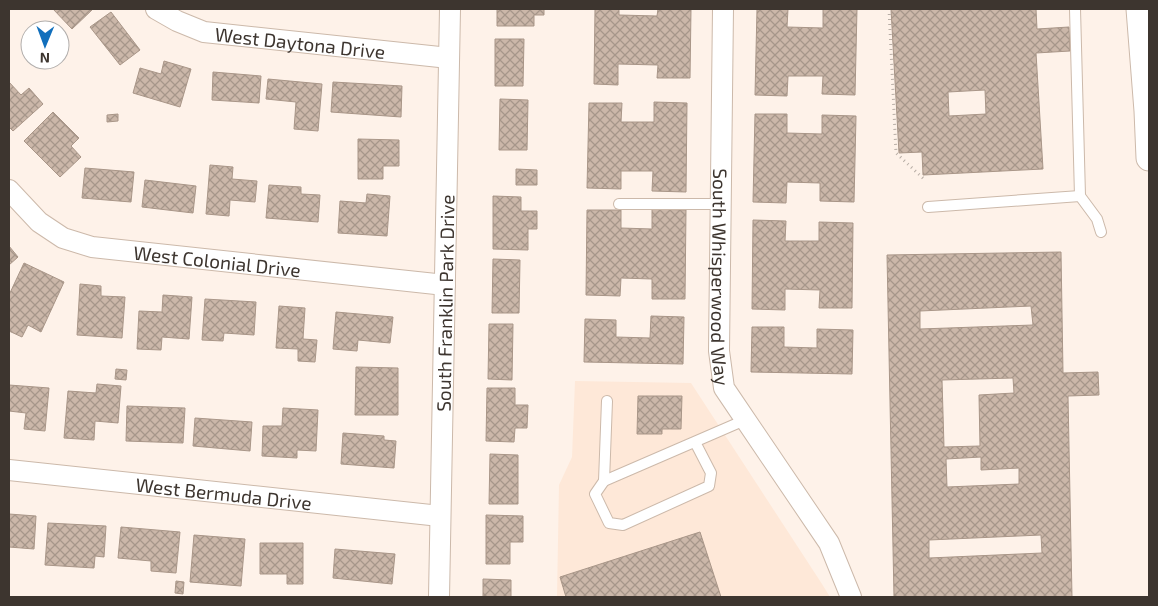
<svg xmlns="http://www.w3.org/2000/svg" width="1158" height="606" font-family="'Exo 2',sans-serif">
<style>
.built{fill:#fee8d8}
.building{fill:url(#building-cross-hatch);stroke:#a99688;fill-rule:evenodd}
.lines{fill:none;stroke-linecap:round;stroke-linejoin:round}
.service-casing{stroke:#ccb9aa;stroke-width:12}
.minor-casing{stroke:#ccb9aa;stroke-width:22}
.tertiary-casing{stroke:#ccb9aa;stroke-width:27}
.path{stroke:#b7ada5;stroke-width:3;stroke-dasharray:1 4;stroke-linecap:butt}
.service{stroke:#fff;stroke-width:10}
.minor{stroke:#fff;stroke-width:20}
.tertiary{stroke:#fff;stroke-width:25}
.labels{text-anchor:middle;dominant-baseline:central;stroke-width:4.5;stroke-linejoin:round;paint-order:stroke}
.street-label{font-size:19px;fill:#3d352f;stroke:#fff}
</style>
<defs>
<pattern id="building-cross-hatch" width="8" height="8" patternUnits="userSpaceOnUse" patternTransform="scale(1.25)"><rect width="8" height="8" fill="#cbb7a9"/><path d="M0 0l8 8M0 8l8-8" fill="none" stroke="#a6968a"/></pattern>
</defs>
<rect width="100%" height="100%" fill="#fef2e9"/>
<polygon class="built" points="575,381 691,383 822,584 830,597 557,597 559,485 572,457"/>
<g class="building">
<polygon points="53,9 93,9 72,29"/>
<polygon points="497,9 544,9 544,15 534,15 534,26 497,26"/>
<polygon points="595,9 619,9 619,15 657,16 658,9 691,9 690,78 657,78 658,65 618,64 618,85 594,84"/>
<polygon points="757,9 788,9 787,27 823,28 823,9 857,9 855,95 822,94 823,76 788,76 787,96 755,95"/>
<path d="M891,9h145l1,20 32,-2 1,24 -34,2 7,116 -120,6 -1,-23 -23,1zM985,90l1,24 -37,2 -1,-24z"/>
<polygon points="111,12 140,50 120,65 90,27"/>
<polygon points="495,39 524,39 523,86 495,86"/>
<polygon points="164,61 191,69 180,107 133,93 140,68 161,74"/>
<polygon points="213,72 261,76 259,103 212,100"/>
<polygon points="268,79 322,84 318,131 294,129 296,102 266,99"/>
<polygon points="9,82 21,95 29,88 43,104 13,131 9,127"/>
<polygon points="333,82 402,86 401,117 331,112"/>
<polygon points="500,99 528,100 527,150 499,150"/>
<polygon points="654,102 687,103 686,192 652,191 653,171 621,171 621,189 587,188 589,103 622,103 621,122 654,122"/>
<polygon points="53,112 79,138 71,146 81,157 60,177 24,141"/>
<polygon points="118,114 118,121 107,122 107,115"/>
<polygon points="755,114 787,114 787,133 822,134 822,115 856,116 854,202 820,201 820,183 787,182 786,203 753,202"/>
<polygon points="358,139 399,140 399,166 383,166 383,179 358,179"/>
<polygon points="210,165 233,167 232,179 257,181 255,202 230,200 229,216 206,214"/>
<polygon points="85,168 134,172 131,202 82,198"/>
<polygon points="516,169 537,170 537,185 516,185"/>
<polygon points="145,180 196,186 193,213 142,207"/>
<polygon points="269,185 301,187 301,194 320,195 318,222 266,218"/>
<polygon points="367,194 390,196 387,236 338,233 340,201 366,203"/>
<polygon points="493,196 521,197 521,211 537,211 537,229 528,229 528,250 493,249"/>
<polygon points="652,209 686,210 685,299 652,299 652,279 621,278 620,296 586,295 587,210 621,210 621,228 652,229"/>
<polygon points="753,220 786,221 785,241 819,241 819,222 853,223 852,308 819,308 820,290 785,289 785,310 752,309"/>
<polygon points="9,246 18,257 9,265"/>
<path d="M1061,252l2,121 35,-1 1,23 -31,1 4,201h-178l-7,-342zM1031,306l2,19 -113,4v-18zM1013,378l1,15 -35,2 1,51 -36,1 -2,-67zM981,457v13l38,-2v16l-72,3 -1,-28zM1041,535l1,18 -113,5v-18z"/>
<polygon points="493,259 520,260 519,313 492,313"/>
<polygon points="24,263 64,282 41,332 28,325 22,337 9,331 9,295"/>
<polygon points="80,284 101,286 101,296 125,297 122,338 77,335"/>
<polygon points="163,295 192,297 189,339 162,337 161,350 137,349 139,311 162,312"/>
<polygon points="205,299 256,302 254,335 224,333 223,341 202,340"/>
<polygon points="279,306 305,308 303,339 317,340 315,362 298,361 298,349 276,348"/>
<polygon points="336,312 393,317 390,343 358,340 357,351 333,349"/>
<polygon points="651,316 684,317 683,364 584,362 585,319 616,320 616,337 650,338"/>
<polygon points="489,324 513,324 512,380 488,379"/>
<polygon points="752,327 784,327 784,347 817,348 817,329 853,330 852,374 751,372"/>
<polygon points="356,367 398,368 398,415 355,415"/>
<polygon points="116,369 127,370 126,380 115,379"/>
<polygon points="97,384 121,386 118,423 95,421 94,440 64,438 68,391 96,393"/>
<polygon points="9,385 49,388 45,431 24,429 26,413 9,411"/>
<polygon points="487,388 515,388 515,405 528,405 527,428 515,428 514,442 486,441"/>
<polygon points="638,396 682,396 681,429 662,429 662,434 637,434"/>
<polygon points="127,406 185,408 183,443 126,441"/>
<polygon points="283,408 318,410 316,451 297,450 297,458 262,456 263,426 282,426"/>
<polygon points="195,418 252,422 250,451 193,446"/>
<polygon points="343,433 384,436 384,440 396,441 394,468 341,464"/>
<polygon points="490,454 518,455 518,504 489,504"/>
<polygon points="9,514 36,516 34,549 9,547"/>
<polygon points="486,515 523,516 523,542 510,542 510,564 486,564"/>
<polygon points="48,523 106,526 104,557 95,556 94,568 45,565"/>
<polygon points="121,527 180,532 176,573 151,571 151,561 118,558"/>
<polygon points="700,532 721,597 566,597 560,577"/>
<polygon points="194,535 245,539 241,586 190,582"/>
<polygon points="260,543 303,543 303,584 287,584 287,574 260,574"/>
<polygon points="335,549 395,554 392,584 333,578"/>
<polygon points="483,579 511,580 511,597 520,597 483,597"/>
<polygon points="176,581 184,582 183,594 175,593"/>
</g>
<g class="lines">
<defs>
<g id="service">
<polyline points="1075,9 1080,196 1097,219 1101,232"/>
<polyline points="619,204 721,204"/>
<polyline points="928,207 1080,196"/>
<polyline points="695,442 711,473 709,486 623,525 609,523 595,494 604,481 745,420"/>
<polyline points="604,481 607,401"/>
</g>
<g id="minor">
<path id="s1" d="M156,9l21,12 27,11 245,26"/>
<path id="s2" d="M723,9l-4,342 5,37 105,155 22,54"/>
<path id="s3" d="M9,190l30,32 24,16 29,9 353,38"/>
<path id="s4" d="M9,470l431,46"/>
<path id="s5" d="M439,597l11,-588"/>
</g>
<polyline id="tertiary" points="1139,9 1147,111 1149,158"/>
</defs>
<use href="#service" class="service-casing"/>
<use href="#minor" class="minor-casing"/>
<use href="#tertiary" class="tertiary-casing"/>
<polyline class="path" points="889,9 896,153 925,180"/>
<use href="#service" class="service"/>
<use href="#minor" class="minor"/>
<use href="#tertiary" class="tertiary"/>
</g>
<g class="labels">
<g class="street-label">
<text stroke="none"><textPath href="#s1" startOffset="150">West Daytona Drive</textPath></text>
<text stroke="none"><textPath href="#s3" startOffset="229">West Colonial Drive</textPath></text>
<text stroke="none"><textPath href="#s2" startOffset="268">South Whisperwood Way</textPath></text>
<text stroke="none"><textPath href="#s5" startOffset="294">South Franklin Park Drive</textPath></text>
<text stroke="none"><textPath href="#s4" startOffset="216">West Bermuda Drive</textPath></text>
</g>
</g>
<rect width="1158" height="606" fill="none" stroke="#3d352f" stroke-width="20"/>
<g transform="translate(45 45) rotate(181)"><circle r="24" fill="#ffffff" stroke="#b1aeac"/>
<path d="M0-4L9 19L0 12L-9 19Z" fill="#116fbc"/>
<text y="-8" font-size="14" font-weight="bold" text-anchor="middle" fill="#3d352f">N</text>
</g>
</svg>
